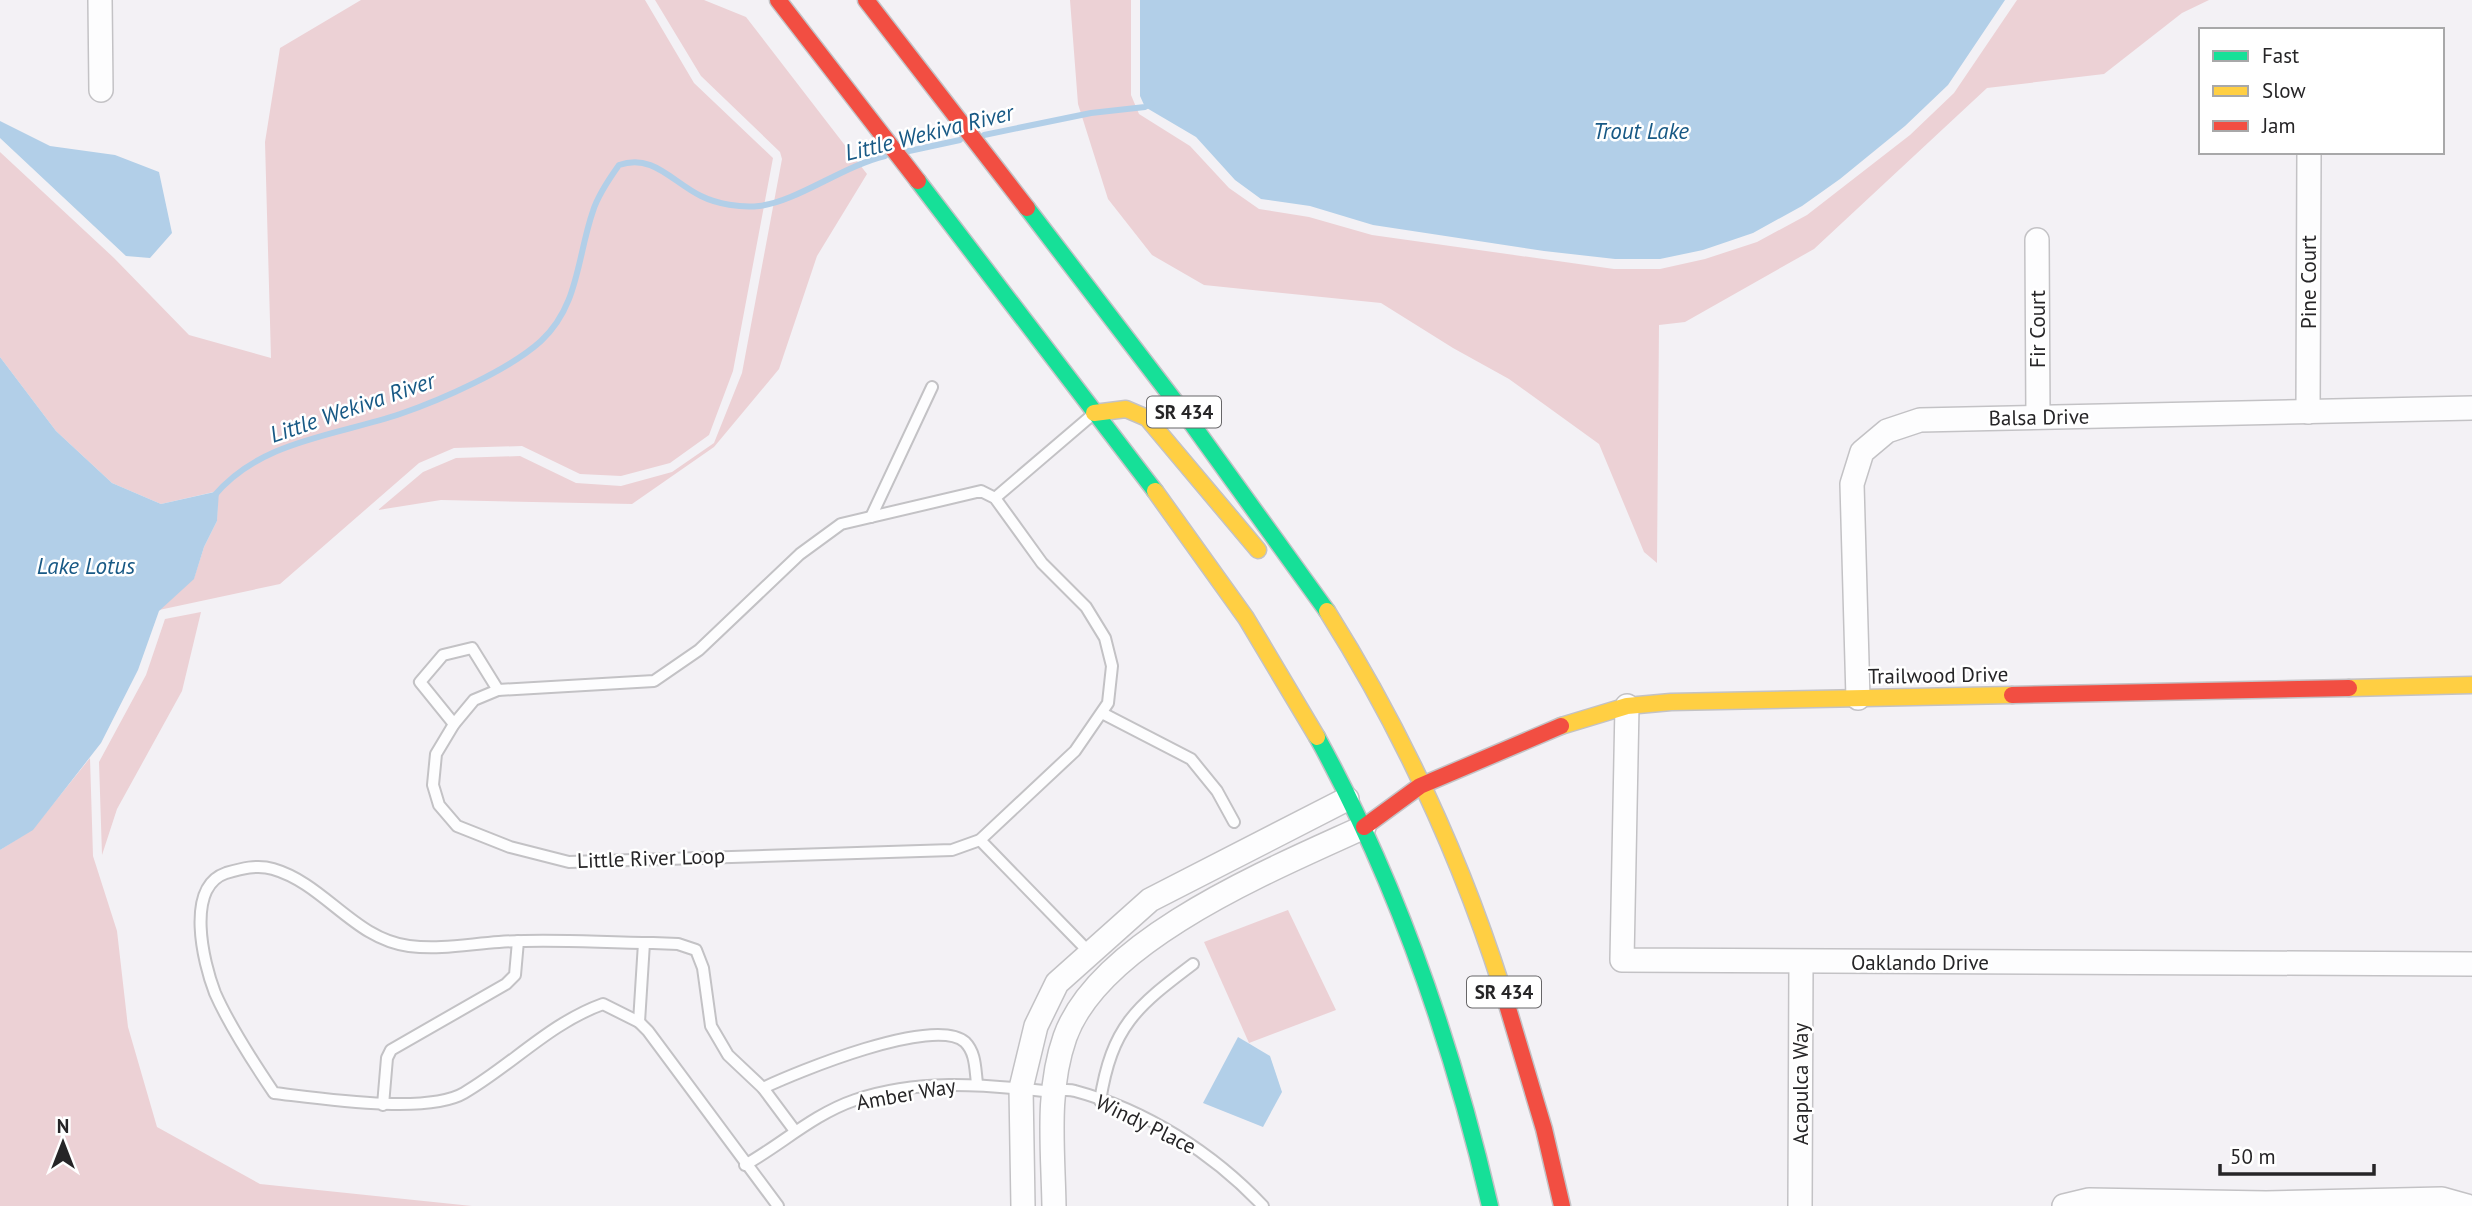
<svg xmlns="http://www.w3.org/2000/svg" width="2472" height="1206" font-family="'PT Sans',sans-serif">
<style>
.green{fill:#ecd1d5}
.water{fill:#b2cfe8}
.lines{fill:none;stroke-linecap:round;stroke-linejoin:round}
.stream{stroke:#b2cfe8;stroke-width:6}
.lane-casing{stroke:#c3c2c5;stroke-width:14}
.street-casing{stroke:#c3c2c5;stroke-width:26}
.fast-casing{stroke:#c3c2c5;stroke-width:19}
.slow-casing{stroke:#c3c2c5;stroke-width:19}
.jam-casing{stroke:#c3c2c5;stroke-width:19}
.lane{stroke:#fdfdfe;stroke-width:10}
.street{stroke:#fdfdfe;stroke-width:23}
.fast{stroke:#16e098;stroke-width:16}
.slow{stroke:#ffcf43;stroke-width:16}
.jam{stroke:#f24e42;stroke-width:16}
.labels{text-anchor:middle;dominant-baseline:central;stroke-width:5;stroke-linejoin:round;paint-order:stroke}
.shield{fill:#fff;stroke:#676668;stroke-width:2}
.shield-label{font-size:19px;font-weight:bold;fill:#262527}
.street-label{font-size:21px;fill:#262527;stroke:#fff}
.water-label{font-size:23px;font-style:italic;fill:#185985;stroke:#fff}
</style>
<rect width="100%" height="100%" fill="#f3f1f5"/>
<g class="green">
<polygon points="361,0 645,0 694,83 773,158 733,371 709,435 670,463 621,476 580,474 522,446 454,448 419,463 280,584 159,610 194,578 204,547 217,521 218,491 161,504 112,483 56,431 0,357 0,152 114,258 189,335 271,358 265,142 280,48"/>
<polygon points="655,0 704,0 746,17 867,174 817,256 779,369 714,447 632,504 441,500 378,510 423,472 456,458 520,456 576,483 621,486 672,472 714,443 742,373 782,159 780,152 701,76"/>
<polygon points="1070,0 1131,0 1131,95 1139,114 1190,146 1229,188 1259,209 1309,217 1372,235 1614,269 1660,269 1705,259 1757,242 1807,215 1910,135 1954,93 2017,0 2209,0 2182,13 2104,74 1987,88 1814,249 1685,322 1659,325 1657,563 1644,552 1599,444 1509,379 1453,348 1381,303 1204,285 1152,255 1108,199 1078,104"/>
<polygon points="201,612 182,691 117,809 102,855 99,762 146,675 165,619"/>
<polygon points="90,758 93,856 117,931 128,1027 157,1127 260,1184 472,1206 0,1206 0,850 33,829"/>
<polygon points="1288,910 1336,1010 1249,1043 1204,942"/>
</g>
<g class="water">
<polygon points="1140,0 2005,0 1948,85 1905,126 1840,179 1802,206 1753,233 1703,250 1660,259 1615,259 1544,251 1373,225 1310,206 1261,199 1235,180 1196,137 1145,107 1140,96"/>
<polygon points="0,121 50,146 115,155 159,172 172,233 150,258 126,256 0,138"/>
<polygon points="0,357 56,431 112,483 161,504 219,491 217,521 204,547 194,579 159,611 138,670 101,743 33,830 0,850"/>
<polygon points="1238,1037 1270,1056 1282,1092 1263,1127 1203,1103"/>
</g>
<g class="lines">
<g class="stream">
<polyline points="984,135 1091,113 1145,107 1152,103"/>
<polyline points="909,151 960,140"/>
<path d="M214,496c47,-56 121,-60 186,-82 41,-14 109,-44 141,-73 38,-35 36,-84 52,-130 5,-16 16,-32 26,-46 34,-12 53,17 82,31 16,8 40,12 58,10 37,-4 84,-40 126,-50"/>
</g>
<defs>
<g id="lane">
<polygon points="981,491 995,498 1042,563 1086,607 1105,638 1112,666 1108,703 1075,751 980,840 952,850 569,862 510,847 457,826 439,805 433,785 436,754 454,724 474,700 498,690 654,681 699,650 800,554 841,524"/>
<polyline points="995,498 1091,416"/>
<polyline points="871,517 932,387"/>
<polyline points="1102,713 1191,759 1217,791 1234,822"/>
<polyline points="454,724 420,682 443,655 472,648 498,690"/>
<polyline points="980,840 1089,952"/>
<polyline points="639,1022 644,943"/>
<path d="M763,1088c34,-16 171,-73 202,-46 11,11 10,27 12,41"/>
<path d="M1100,1101c12,-75 36,-94 93,-137"/>
<polyline points="383,1105 387,1058 391,1050 506,984 515,975 518,941"/>
<path d="M745,1165c37,-21 69,-51 110,-65 62,-21 125,-16 189,-9 10,1 22,-3 31,0 71,19 138,62 188,115"/>
<path d="M778,1206l-130,-175 -9,-9 -36,-18c-53,19 -91,61 -139,89 -37,22 -146,5 -190,0 -21,-31 -44,-66 -59,-100 -12,-31 -30,-106 11,-120 14,-4 31,-9 47,-4 52,15 81,70 136,77 31,4 60,-2 90,-4 51,-4 103,1 154,1l25,1 18,6 7,18 8,58 17,29 35,33 32,43"/>
</g>
<g id="street">
<polyline points="100,0 101,90"/>
<polyline points="2037,240 2038,417"/>
<polyline points="2308,412 2309,152"/>
<polyline points="1858,698 1852,484 1862,452 1887,431 1920,420 2472,408"/>
<polyline points="1627,706 1622,960 2472,964"/>
<polyline points="1023,1206 1021,1088 1036,1026 1057,983 1150,900 1347,799"/>
<path d="M1054,1206c-1,-57 -8,-115 11,-169 35,-98 210,-169 299,-210"/>
<polyline points="1800,1206 1801,962"/>
<polyline points="2064,1206 2089,1200 2266,1203 2442,1199 2467,1206"/>
</g>
<g id="fast">
<polyline points="918,181 1155,491"/>
<polyline points="1027,208 1187,417 1327,611"/>
<path d="M1317,737c81,147 135,306 173,469"/>
</g>
<g id="slow">
<polyline points="1094,413 1126,409 1147,418 1258,550"/>
<polyline points="1155,491 1246,618 1317,737"/>
<path d="M1327,611c73,116 133,245 175,377"/>
<polyline points="2349,688 2472,685"/>
<polyline points="1561,726 1627,706 1671,702 2012,695"/>
</g>
<g id="jam">
<polyline points="778,0 918,181"/>
<polyline points="866,0 1027,208"/>
<polyline points="2012,695 2349,688"/>
<polyline points="1364,827 1420,786 1561,726"/>
<polyline points="1502,988 1544,1129 1562,1206"/>
</g>
</defs>
<use href="#lane" class="lane-casing"/>
<use href="#street" class="street-casing"/>
<use href="#fast" class="fast-casing"/>
<use href="#slow" class="slow-casing"/>
<use href="#jam" class="jam-casing"/>
<use href="#lane" class="lane"/>
<use href="#street" class="street"/>
<use href="#fast" class="fast"/>
<use href="#slow" class="slow"/>
<use href="#jam" class="jam"/>
</g>
<g class="labels">
<g class="shield">
<rect x="1147" y="396.5" width="74" height="31" rx="5"/>
<rect x="1467" y="976.5" width="74" height="31" rx="5"/>
</g>
<g class="shield-label">
<text x="1184" y="412">SR 434</text>
<text x="1504" y="992">SR 434</text>
</g>
<g class="street-label">
<text transform="translate(2308 282) rotate(-90)">Pine Court</text>
<text transform="translate(2037 329) rotate(-90)">Fir Court</text>
<text transform="translate(2039 417) rotate(-1)">Balsa Drive</text>
<text transform="translate(1938 675) rotate(-1)">Trailwood Drive</text>
<text transform="translate(651 858) rotate(-2)">Little River Loop</text>
<text x="1920" y="962">Oaklando Drive</text>
<text transform="translate(1800 1084) rotate(-90)">Acapulca Way</text>
<text transform="translate(906 1094) rotate(-10)">Amber Way</text>
<text transform="translate(1146 1124) rotate(26)">Windy Place</text>
</g>
<g class="water-label">
<text x="1641" y="130">Trout Lake</text>
<text transform="translate(929 132) rotate(-14)">Little Wekiva River</text>
<text transform="translate(352 407) rotate(-19)">Little Wekiva River</text>
<text x="86" y="565">Lake Lotus</text>
</g>
</g>
<rect x="2199" y="28" width="245" height="126" fill="#ffffff" stroke="#a8a8a9" stroke-width="2"/>
<rect x="2213" y="51" width="35" height="10" fill="#16e098" stroke="#a8a8a9" stroke-width="2"/>
<text x="2262" y="63" font-size="21" fill="#262527">Fast</text>
<rect x="2213" y="86" width="35" height="10" fill="#ffcf43" stroke="#a8a8a9" stroke-width="2"/>
<text x="2262" y="98" font-size="21" fill="#262527">Slow</text>
<rect x="2213" y="121" width="35" height="10" fill="#f24e42" stroke="#a8a8a9" stroke-width="2"/>
<text x="2262" y="133" font-size="21" fill="#262527">Jam</text>
<g transform="translate(63 1143)" stroke="#ffffff" stroke-width="5" paint-order="stroke">
<path d="M0-5L12 26L0 18L-12 26Z" fill="#262527"/>
<text y="-10" font-size="19" font-weight="bold" text-anchor="middle" fill="#262527">N</text>
</g>
<path d="M2220 1164v10h154v-10" fill="none" stroke="#262527" stroke-width="3.5"/>
<text x="2230" y="1164" font-size="21" fill="#262527" stroke="#ffffff" stroke-width="5" paint-order="stroke">50 m</text>
</svg>
